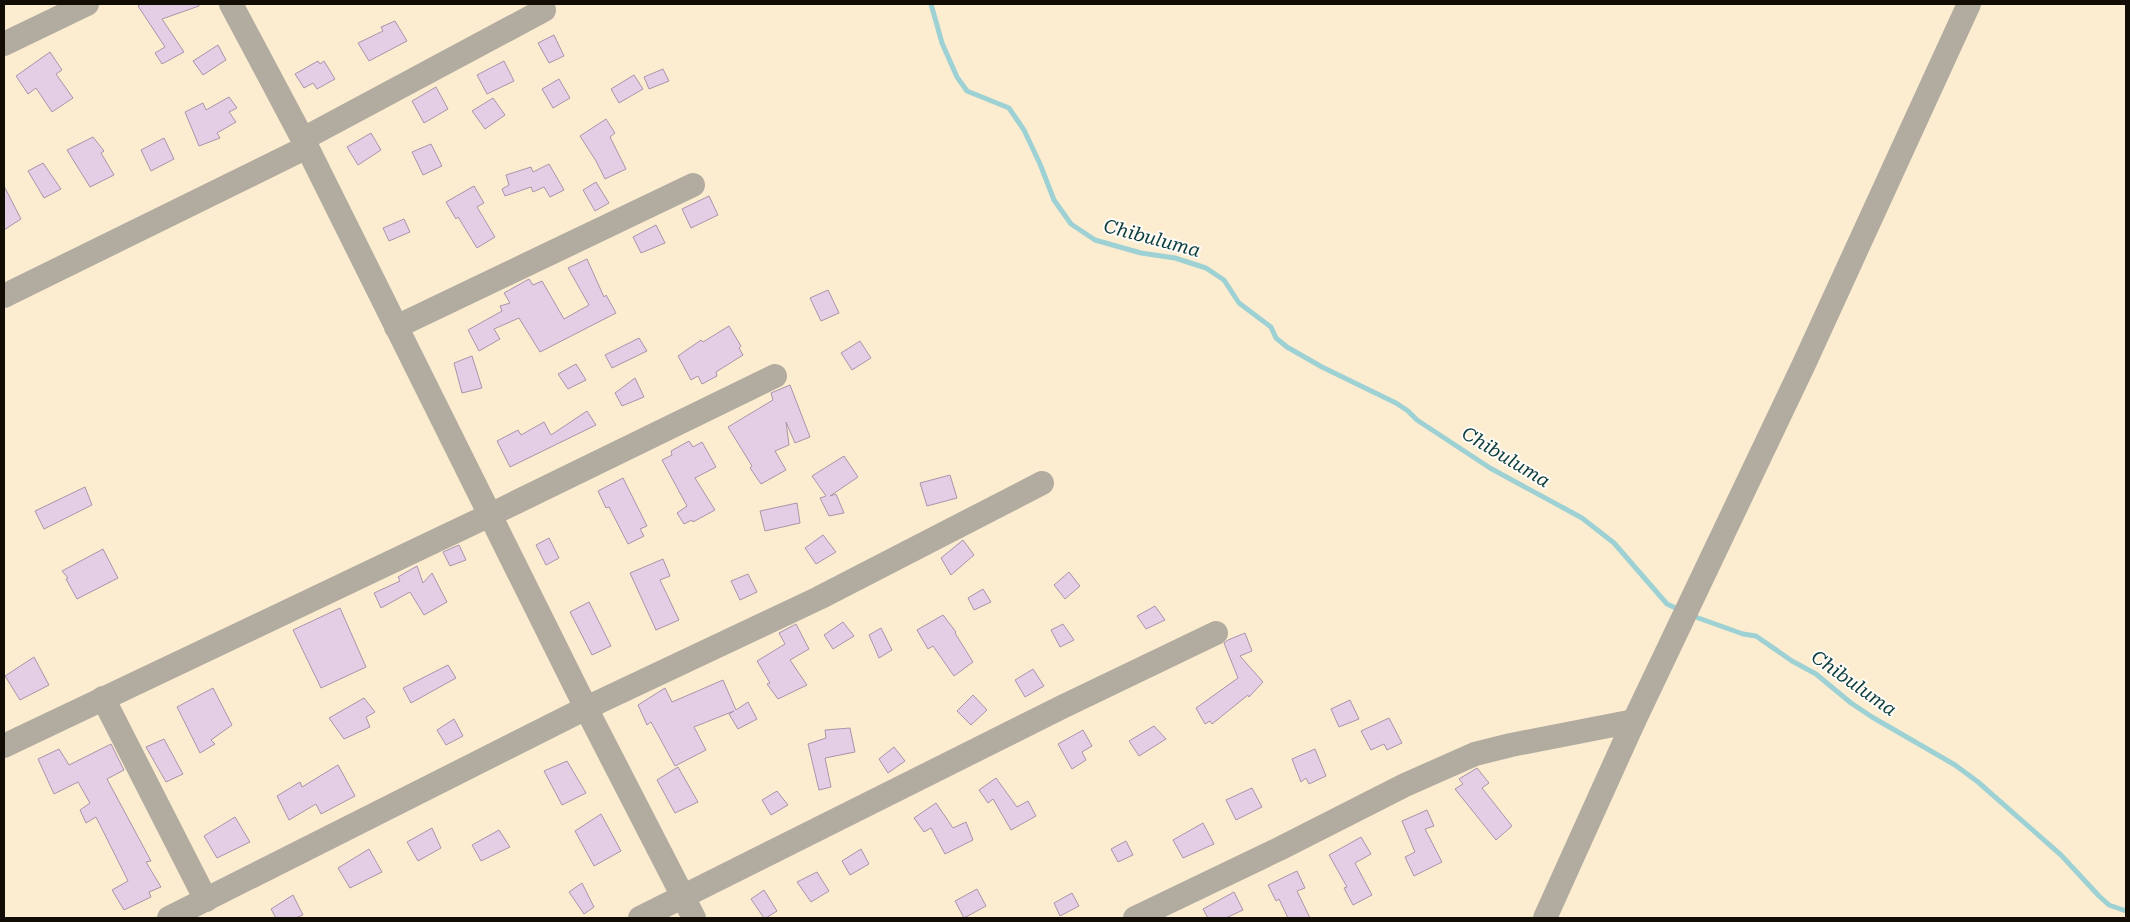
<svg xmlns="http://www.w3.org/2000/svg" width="2130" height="922" font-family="'Roboto Serif',serif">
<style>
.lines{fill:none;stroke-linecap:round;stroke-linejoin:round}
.stream{stroke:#9ed1d4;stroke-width:5}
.building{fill:#e4cee5;stroke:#a994aa}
.minor{stroke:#b2aca0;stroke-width:24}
.labels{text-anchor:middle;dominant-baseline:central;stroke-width:4;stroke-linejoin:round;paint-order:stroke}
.water-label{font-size:19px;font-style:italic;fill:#0b3c3f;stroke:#fffcf6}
</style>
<rect width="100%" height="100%" fill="#fcedd1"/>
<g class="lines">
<g class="stream">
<polyline points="931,4 942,43 957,77 967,91 1009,108 1024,130 1040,164 1054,200 1071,224 1095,240 1141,253 1175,258 1206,268 1224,280 1239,303 1271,327 1276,338 1287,347 1322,367 1396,403 1408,411 1417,420 1490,468 1582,518 1614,543 1667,604 1680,610"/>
<polyline points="1690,615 1743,634 1756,636 1792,661 1816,674 1851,703 1872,717 1955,765 1978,782 2061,855 2099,896 2109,905 2126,911"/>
</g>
</g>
<g class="building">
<polygon points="141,4 199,4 199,6 162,19 184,52 162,64 155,53 165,47 138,6"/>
<polygon points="395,21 407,41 369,61 358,43 383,31 381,27"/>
<polygon points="554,35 564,56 549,63 538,43"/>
<polygon points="218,45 226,60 203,75 193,61"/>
<polygon points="50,52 62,70 56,74 73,98 52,112 36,88 28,94 16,76"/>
<polygon points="318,61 320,64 324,61 335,79 317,89 313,83 304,88 295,74"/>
<polygon points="504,61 514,81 487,94 477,75"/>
<polygon points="663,69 669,81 649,89 644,77"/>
<polygon points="634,75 643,89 619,103 611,89"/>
<polygon points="559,79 570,98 553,108 542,89"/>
<polygon points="436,87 448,109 424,123 412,101"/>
<polygon points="229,97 237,108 229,112 236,122 217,133 220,138 199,146 185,112 203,103 206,110"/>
<polygon points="493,98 505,115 485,129 472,111"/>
<polygon points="606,119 615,133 610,137 626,169 605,179 596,161 580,136"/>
<polygon points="371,133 381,150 358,165 347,147"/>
<polygon points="93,137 104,151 101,153 114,175 90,187 67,150"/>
<polygon points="164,138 174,159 151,171 141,150"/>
<polygon points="431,144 442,166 423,175 412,152"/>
<polygon points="43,163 61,189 44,198 28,171"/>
<polygon points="549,164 564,190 550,197 544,187 533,192 531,187 505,196 502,189 509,185 506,175 531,167 533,172"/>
<polygon points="596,182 609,203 595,211 583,190"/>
<polygon points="4,186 21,219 4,230"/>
<polygon points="474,186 484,203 477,207 495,237 477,248 458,217 456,219 446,202"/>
<polygon points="709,196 718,215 691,228 682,209"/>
<polygon points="404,219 410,232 389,241 383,228"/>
<polygon points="656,225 665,243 641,253 633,237"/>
<polygon points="587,259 604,297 606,295 616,313 540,352 519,318 494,329 500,339 479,351 468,330 502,311 500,306 510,303 504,293 529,279 533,285 542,281 564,319 589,305 568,268"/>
<polygon points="828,290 839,313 821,321 810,298"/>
<polygon points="729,326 741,346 739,348 743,355 716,372 717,376 702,384 698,376 691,380 678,356 701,340 703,342"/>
<polygon points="639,338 647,351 612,368 605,355"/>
<polygon points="860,341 871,358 852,370 841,353"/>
<polygon points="472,356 482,388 462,393 454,363"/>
<polygon points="576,364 586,380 568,389 558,374"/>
<polygon points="635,378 644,397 622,406 615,393"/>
<polygon points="790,385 810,437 795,443 786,422 789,445 775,451 786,470 761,484 750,468 752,466 728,427 773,400 771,393"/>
<polygon points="587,411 596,425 510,467 497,441 518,430 521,435 544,422 551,435"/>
<polygon points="689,441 693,447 702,442 716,467 695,478 715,510 693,522 692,520 684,524 677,513 687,506 662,460 672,455 671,451"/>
<polygon points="844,456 858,477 830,496 836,494 844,513 829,516 820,498 826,496 812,476"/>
<polygon points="950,475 957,498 927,506 920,483"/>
<polygon points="623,478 647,526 640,529 644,536 628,544 609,507 606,508 598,491"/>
<polygon points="85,487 92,505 44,529 35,511"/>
<polygon points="797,503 800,523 765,531 760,511"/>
<polygon points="823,535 836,552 816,564 805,548"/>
<polygon points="549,538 559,558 546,565 536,545"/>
<polygon points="963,540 974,555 951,575 941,558"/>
<polygon points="459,545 466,560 450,566 443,552"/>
<polygon points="103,549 118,578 77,599 66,579 68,578 62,571"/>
<polygon points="663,559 670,576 660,580 679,620 656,630 630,573"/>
<polygon points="417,566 423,583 432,573 447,602 424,615 410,592 381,608 374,593 400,581 398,577"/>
<polygon points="1069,572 1080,586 1065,599 1054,585"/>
<polygon points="748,574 757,592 740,600 731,581"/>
<polygon points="983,589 991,602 974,610 968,598"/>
<polygon points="589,602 611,646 592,655 570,612"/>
<polygon points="1155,606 1165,620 1146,629 1137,616"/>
<polygon points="340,608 366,667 321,688 293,630"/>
<polygon points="943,615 956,632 955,633 973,662 954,676 933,646 928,649 917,630"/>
<polygon points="843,622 854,636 833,649 824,635"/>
<polygon points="796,624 809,649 790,660 807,685 778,699 767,684 770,683 757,661 785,644 779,633"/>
<polygon points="1063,624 1074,640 1060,647 1051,630"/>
<polygon points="881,628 892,650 879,658 869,635"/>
<polygon points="1245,633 1252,651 1240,656 1263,682 1249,697 1248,695 1212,724 1210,721 1205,724 1196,708 1238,678 1224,643 1228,640"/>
<polygon points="34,657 49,685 20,700 5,676"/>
<polygon points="448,665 456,678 411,703 403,688"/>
<polygon points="1033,669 1044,686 1025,697 1015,680"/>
<polygon points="723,680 736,710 748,702 757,719 738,729 729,714 734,711 694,727 706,750 675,766 651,722 647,725 638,705 665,688 672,702"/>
<polygon points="213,688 232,725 211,740 215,744 200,753 177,707"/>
<polygon points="973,695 987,710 971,725 957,711"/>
<polygon points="364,698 375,712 366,717 370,727 344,739 329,718"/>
<polygon points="1350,700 1359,719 1339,727 1331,709"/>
<polygon points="1389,718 1402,743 1387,750 1384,744 1371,750 1361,731"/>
<polygon points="454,719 463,736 446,745 437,730"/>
<polygon points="1154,726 1166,739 1139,756 1129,741"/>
<polygon points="850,728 855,752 825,758 831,787 819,790 808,744 826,738 825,730"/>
<polygon points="1083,730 1092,746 1082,752 1086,760 1072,769 1058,744"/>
<polygon points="164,739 183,774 166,782 146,747"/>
<polygon points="111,744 124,770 107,779 151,861 146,862 161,887 149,892 151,897 124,910 112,890 128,881 96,817 86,823 80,810 90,803 78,782 54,794 38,759 59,749 69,765"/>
<polygon points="894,747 905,761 888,773 879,759"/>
<polygon points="1315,749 1326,776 1309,784 1306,778 1301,782 1292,759"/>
<polygon points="567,761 586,793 562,805 544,771"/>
<polygon points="338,765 355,796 321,814 316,804 289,820 277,796 300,782 302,787"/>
<polygon points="678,767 698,802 675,813 657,780"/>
<polygon points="1477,768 1489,783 1482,788 1512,826 1496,840 1455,789 1463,784 1459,779"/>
<polygon points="996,778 1017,807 1028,801 1036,816 1011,830 993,799 988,803 979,790"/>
<polygon points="1252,788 1262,807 1236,820 1226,800"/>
<polygon points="777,791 788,805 771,815 762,800"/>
<polygon points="936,803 953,828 966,822 973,840 945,854 931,828 924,832 914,818"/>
<polygon points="1427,810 1434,826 1425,829 1442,862 1414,876 1405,857 1415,852 1402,821"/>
<polygon points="601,814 621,851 594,866 575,831"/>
<polygon points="235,817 250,842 217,858 204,836"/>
<polygon points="1203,823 1214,844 1183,858 1173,840"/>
<polygon points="432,828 441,848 418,861 407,842"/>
<polygon points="499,830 510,847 481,861 472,845"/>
<polygon points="1361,837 1371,854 1355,863 1372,895 1353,905 1344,888 1347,887 1329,855"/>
<polygon points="1126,841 1133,855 1118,862 1111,849"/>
<polygon points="369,849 382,872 350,888 338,868"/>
<polygon points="861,849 869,864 850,875 842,861"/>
<polygon points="1297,871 1305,888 1297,891 1310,918 1288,918 1279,899 1276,901 1268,885"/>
<polygon points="817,872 829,891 811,902 797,882"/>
<polygon points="582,883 594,907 584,914 569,892"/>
<polygon points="977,889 986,906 964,918 955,901"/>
<polygon points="764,890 777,911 766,918 764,918 751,899"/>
<polygon points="1234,892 1243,910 1226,918 1208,918 1203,909"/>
<polygon points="1072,893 1079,906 1060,916 1054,903"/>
<polygon points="293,895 303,915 295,918 276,918 271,909"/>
</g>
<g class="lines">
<g class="minor">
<polyline points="231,4 307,147 586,708 694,918"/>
<polyline points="4,44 87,4"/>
<polyline points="303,139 544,10"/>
<polyline points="4,296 307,147"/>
<polyline points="396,327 693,185"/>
<polyline points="103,698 206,900"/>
<polyline points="4,746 490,515 775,376"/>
<polyline points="169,918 586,708 819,598 1042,483"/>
<polyline points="640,918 1062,707 1216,633"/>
<polyline points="1135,918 1279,849 1405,785 1475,754 1511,745 1634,721"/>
<polyline points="1545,918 1634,721 1804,364 1969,4"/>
</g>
</g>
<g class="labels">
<g class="water-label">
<text transform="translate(1152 238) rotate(15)">Chibuluma</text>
<text transform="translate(1506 457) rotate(31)">Chibuluma</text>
<text transform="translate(1854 683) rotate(35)">Chibuluma</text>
</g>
</g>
<rect width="2130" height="922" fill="none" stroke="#110c04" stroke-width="10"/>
</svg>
